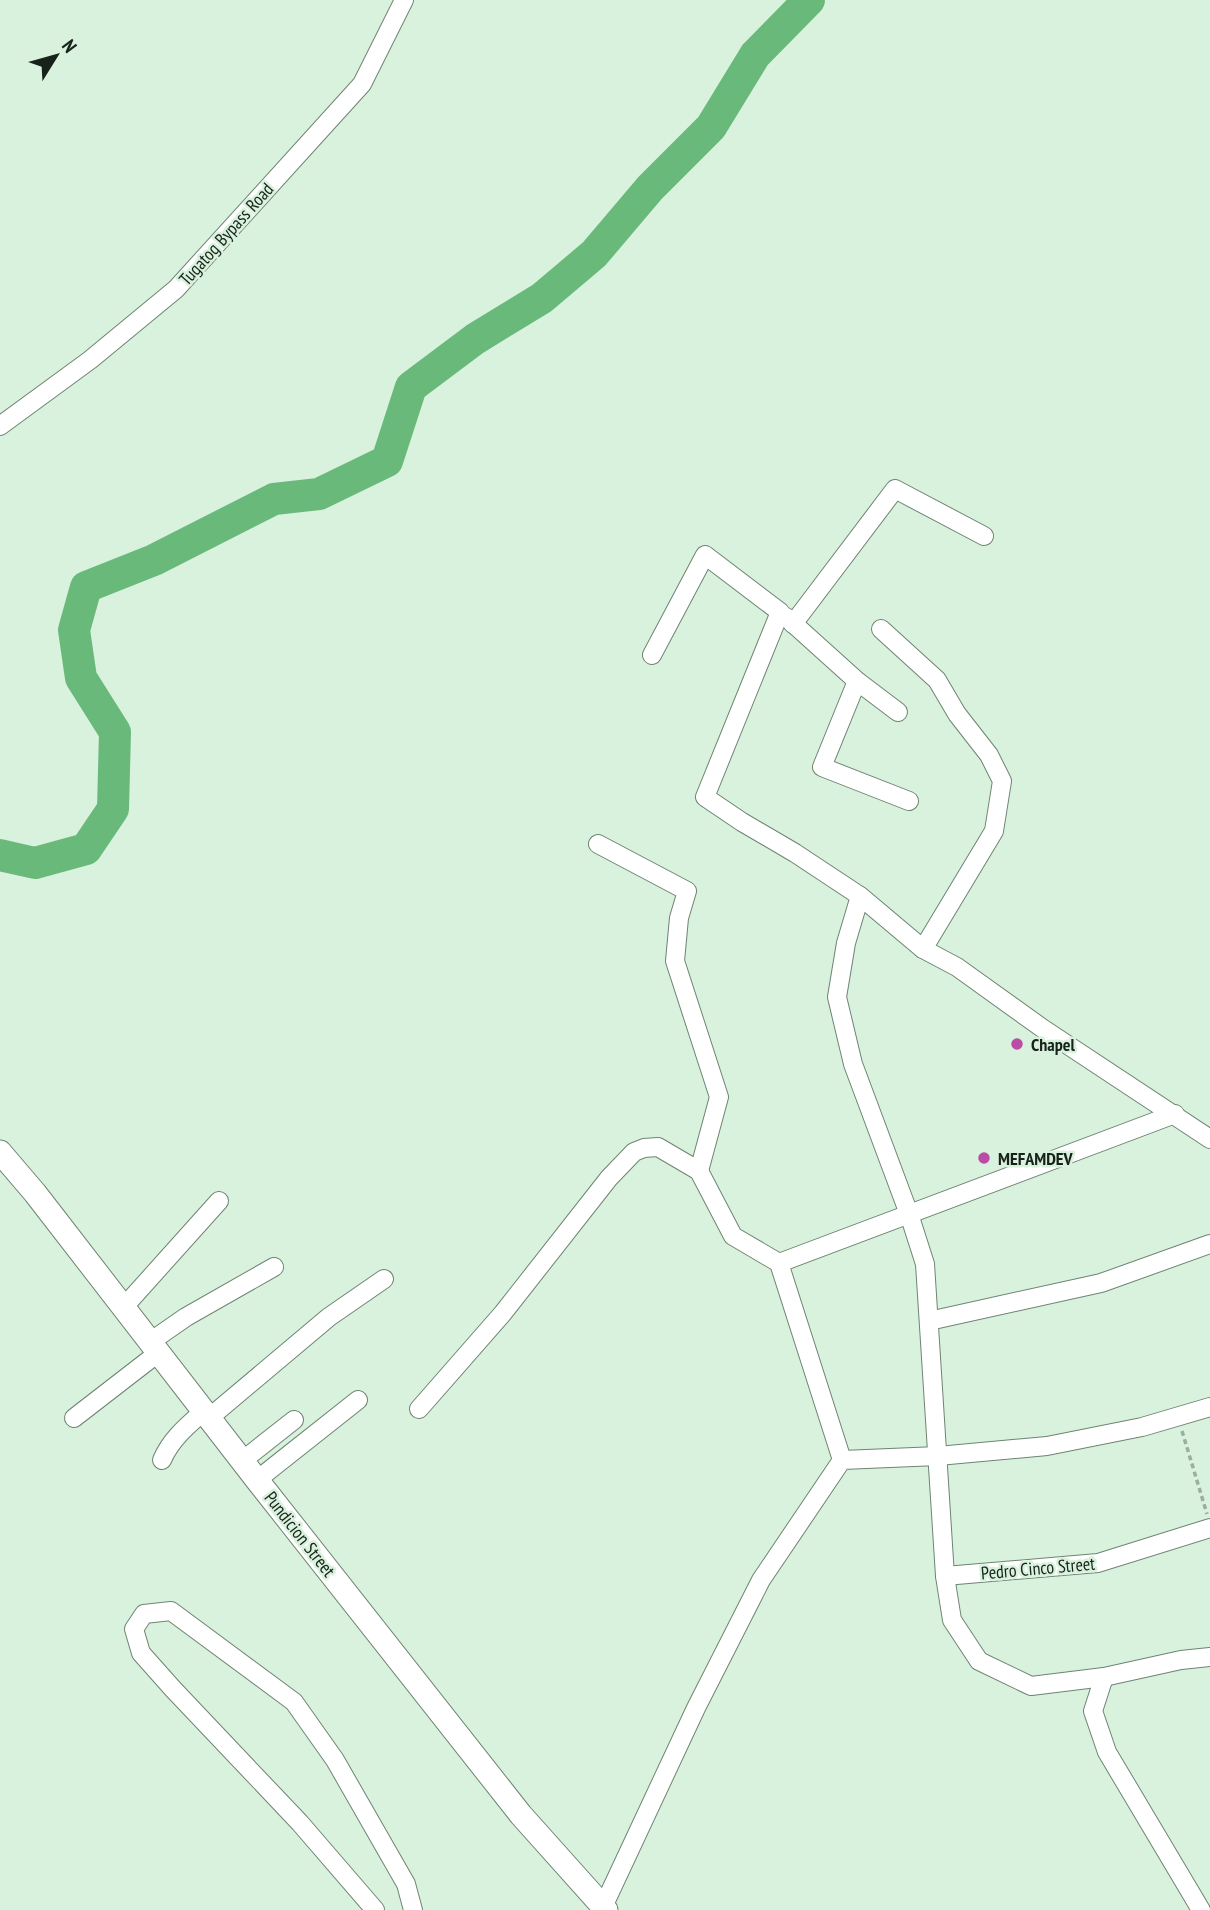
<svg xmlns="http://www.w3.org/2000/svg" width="1210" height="1910" font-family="'PT Sans Narrow',sans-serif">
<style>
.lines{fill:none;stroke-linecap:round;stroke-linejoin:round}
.river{stroke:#69b97a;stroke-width:32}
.minor-casing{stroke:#6e8472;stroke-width:20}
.major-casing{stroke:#6e8472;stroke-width:25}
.path{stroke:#9caf9f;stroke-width:3.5;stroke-dasharray:5 3.5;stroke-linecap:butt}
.minor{stroke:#fff;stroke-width:18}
.major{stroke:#fff;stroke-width:23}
.poi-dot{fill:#bb4ba7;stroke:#d9f2dd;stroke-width:2.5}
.labels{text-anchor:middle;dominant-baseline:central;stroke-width:5;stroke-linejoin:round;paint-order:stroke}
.street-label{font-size:18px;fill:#19221a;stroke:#d9f2dd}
.poi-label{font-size:18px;font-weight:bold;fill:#19221a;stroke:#d9f2dd;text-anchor:start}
</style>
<rect width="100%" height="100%" fill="#d9f2dd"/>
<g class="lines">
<polyline class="river" points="0,855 35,863 86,849 113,809 115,732 81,678 74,630 86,587 154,560 274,499 319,494 387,461 411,387 475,339 542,298 594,254 650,188 711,127 755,55 809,0"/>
<defs>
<g id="minor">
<polyline points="0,426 90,360 176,289 362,84 404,0"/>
<polyline points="786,617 857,681 898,712"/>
<polyline points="793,624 895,489 984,536"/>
<polyline points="881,629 937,680 957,714 989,755 1002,781 994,831 923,949"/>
<polyline points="652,655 705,555 780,612 705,797 742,822 795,853 860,896"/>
<polyline points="857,681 822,767 909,801"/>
<polyline points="598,844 687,891 679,918 675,961 719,1097 699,1171"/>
<polyline points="1210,1139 1042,1028 957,967 923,949 860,896 846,943 837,997 853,1064 909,1214 925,1264 945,1576 952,1620 979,1661 1031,1686 1104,1677 1181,1660 1210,1657"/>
<polyline points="123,1308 219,1201"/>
<polyline points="929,1321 1101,1283 1210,1244"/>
<polyline points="150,1342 186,1317 274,1267"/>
<polyline points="419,1409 503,1313 609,1178 634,1152 644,1148 658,1147 699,1171 733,1236 779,1263"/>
<polyline points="74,1418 158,1353"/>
<polyline points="209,1418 329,1317 384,1279"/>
<path d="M162,1460c9,-21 25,-34 42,-49"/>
<polyline points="842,1460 779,1263 1175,1114"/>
<polyline points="242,1461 294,1420"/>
<polyline points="257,1480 358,1400"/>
<polyline points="945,1576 1098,1563 1210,1528"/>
<polyline points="1104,1677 1093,1711 1107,1752 1201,1910"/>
<polyline points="603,1907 696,1708 761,1580 842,1460 938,1456 1047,1446 1142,1427 1210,1407"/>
<polyline points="375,1910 300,1823 173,1689 141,1653 134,1629 144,1614 171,1611 294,1702 335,1760 406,1884 413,1910"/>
</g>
<polyline id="major" points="0,1152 35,1193 257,1480 521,1815 606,1910"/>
</defs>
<use href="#minor" class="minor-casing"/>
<use href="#major" class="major-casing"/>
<polyline class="path" points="1182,1431 1207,1514"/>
<use href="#minor" class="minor"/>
<use href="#major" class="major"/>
</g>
<g class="poi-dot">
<circle cx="1017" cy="1044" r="7"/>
<circle cx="984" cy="1158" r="7"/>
</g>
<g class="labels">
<g class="street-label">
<text transform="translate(226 234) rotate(-48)">Tugatog Bypass Road</text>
<text transform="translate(300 1534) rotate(52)">Pundicion Street</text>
<text transform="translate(1038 1568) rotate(-5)">Pedro Cinco Street</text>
</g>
<g class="poi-label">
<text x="1031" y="1044">Chapel</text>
<text x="998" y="1158">MEFAMDEV</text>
</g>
</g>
<g transform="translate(56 56) rotate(53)" stroke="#d9f2dd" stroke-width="5" paint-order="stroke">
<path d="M0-5L12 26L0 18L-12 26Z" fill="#19221a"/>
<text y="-10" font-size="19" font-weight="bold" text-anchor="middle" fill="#19221a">N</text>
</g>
</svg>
